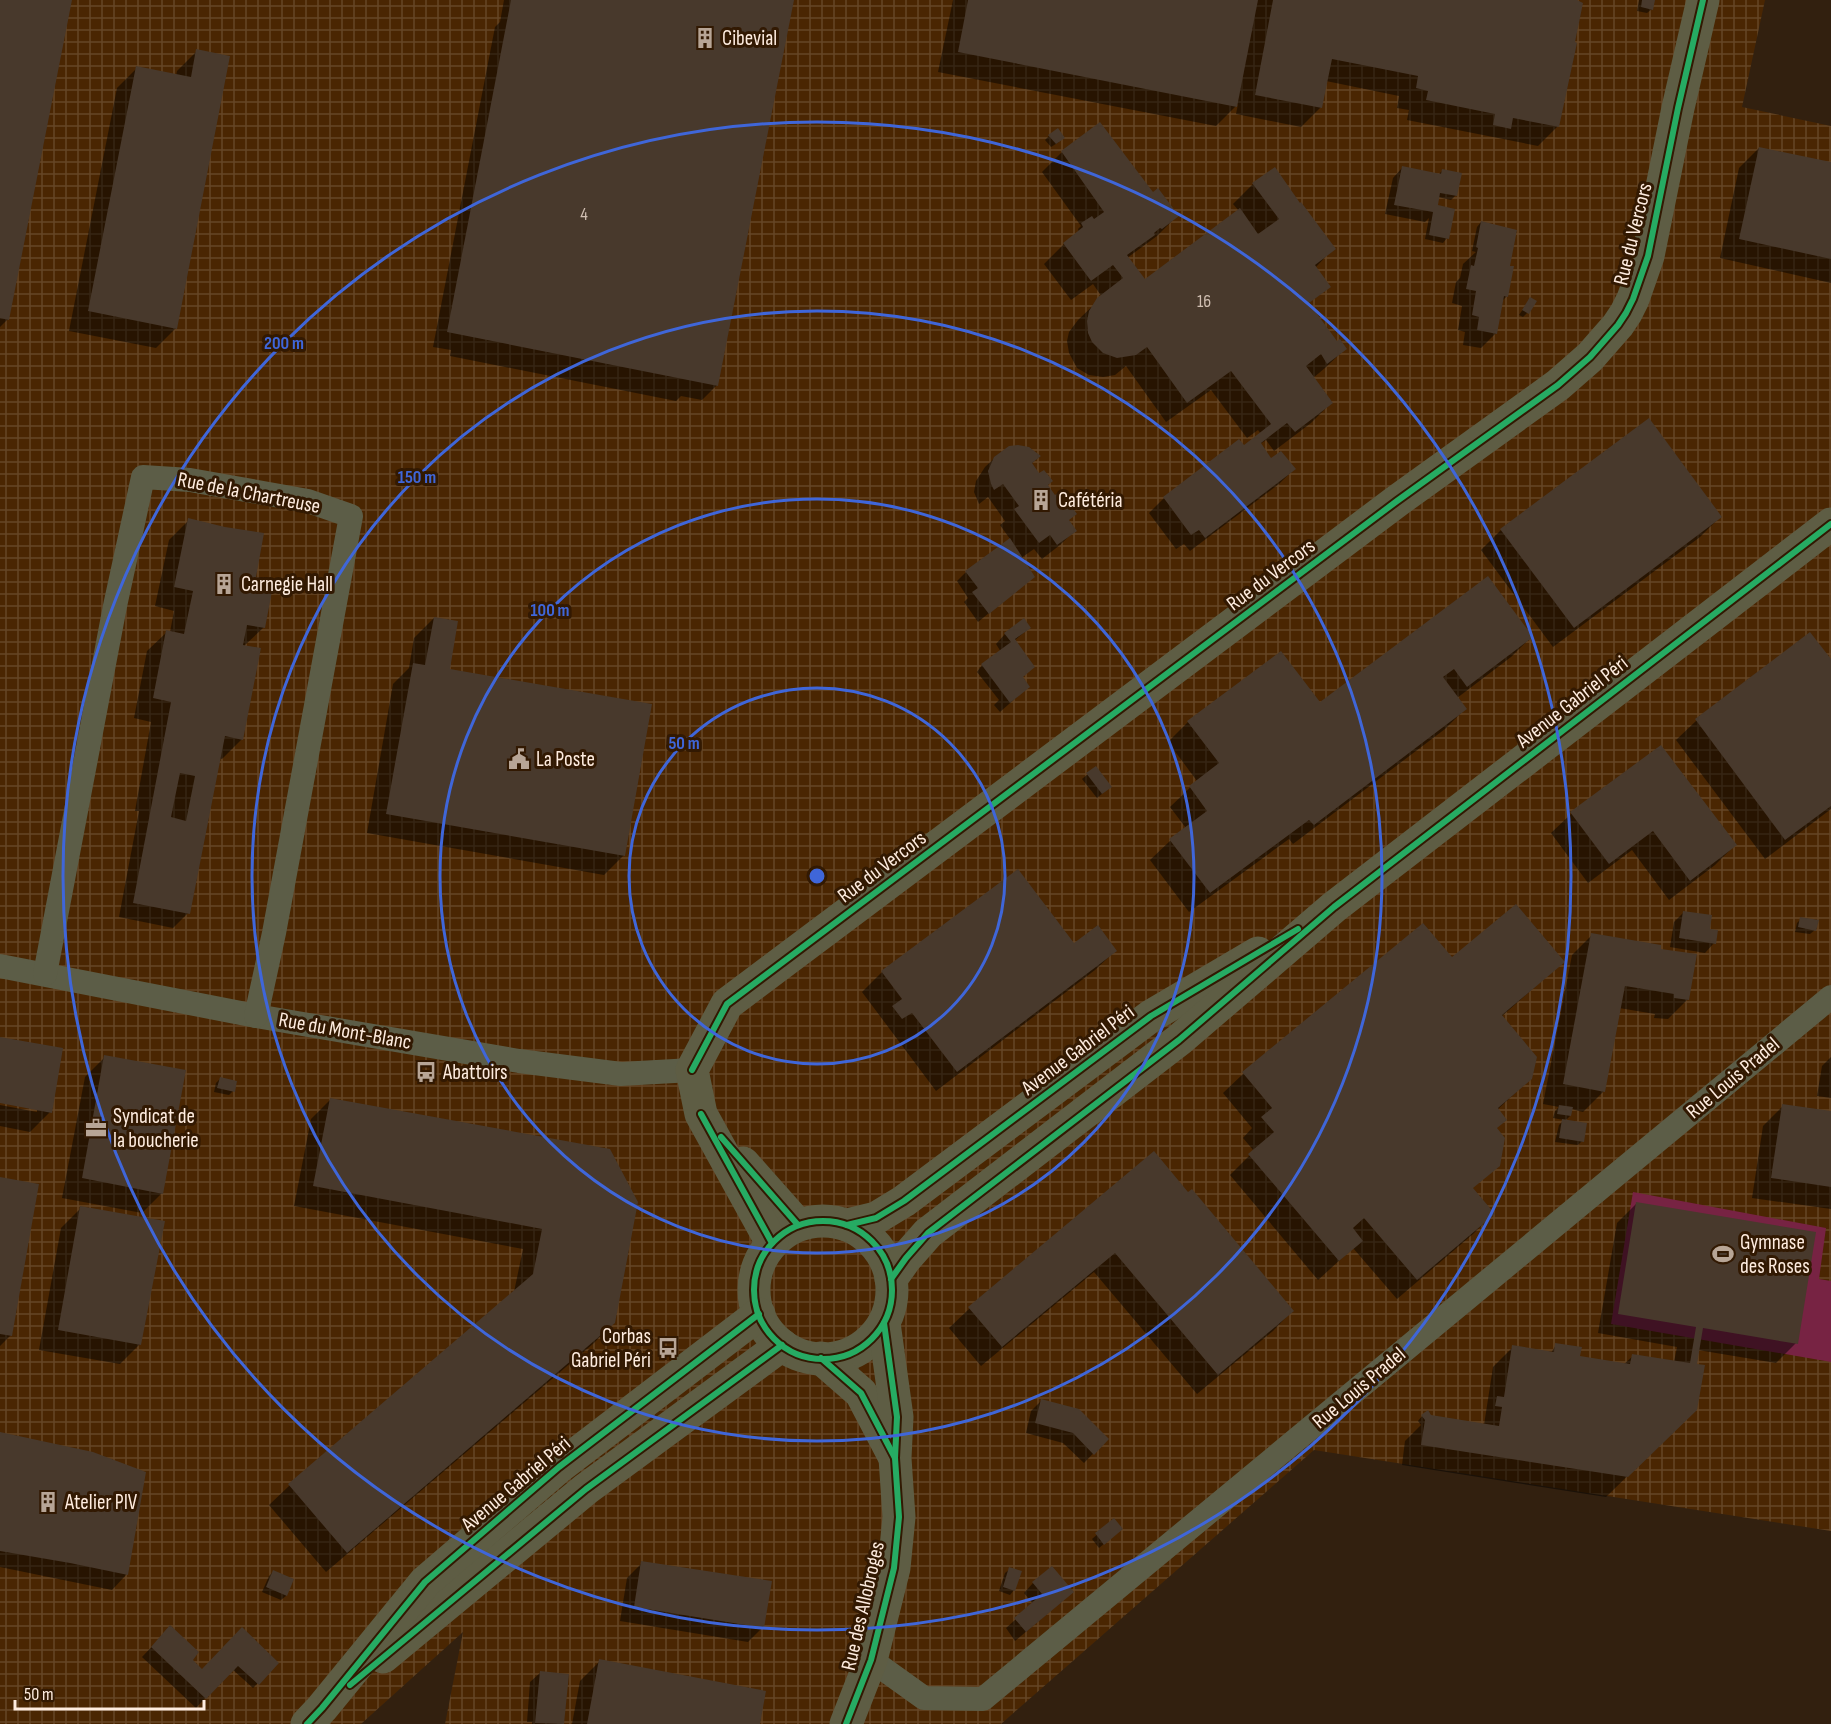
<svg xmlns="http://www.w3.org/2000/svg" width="1831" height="1724" font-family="'Sofia Sans Condensed',sans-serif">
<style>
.industrial{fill:url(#industrial-grid)}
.park{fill:#772343}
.shadow{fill:#0007}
.building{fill:#48392c;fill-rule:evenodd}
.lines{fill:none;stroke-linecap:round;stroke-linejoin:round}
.street{stroke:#5c5d47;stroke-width:24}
.secondary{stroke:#5e5d44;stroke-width:33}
.cycleway-casing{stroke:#321902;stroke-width:10}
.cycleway{stroke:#26ab63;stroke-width:6}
.ring{fill:none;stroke:#3f66d9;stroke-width:3}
.labels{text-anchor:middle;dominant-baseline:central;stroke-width:6;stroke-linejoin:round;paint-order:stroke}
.number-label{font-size:18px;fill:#d0bfb2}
.poi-label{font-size:21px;fill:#feecdf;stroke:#321902;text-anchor:start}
.street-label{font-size:21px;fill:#feecdf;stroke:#321902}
.centre{fill:#3f66d9;stroke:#321902;stroke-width:3}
.ring-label{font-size:18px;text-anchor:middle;font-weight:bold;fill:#3f66d9;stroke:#321902;stroke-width:6;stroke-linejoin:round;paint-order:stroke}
</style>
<defs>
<pattern id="industrial-grid" width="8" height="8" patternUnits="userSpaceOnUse" patternTransform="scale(1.5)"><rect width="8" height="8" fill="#4a2602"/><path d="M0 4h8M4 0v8" fill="none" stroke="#654626"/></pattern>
</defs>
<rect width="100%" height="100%" fill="#32200f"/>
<polygon class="industrial" points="0,0 1765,0 1742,107 1831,126 1831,1531 1314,1450 1001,1724 445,1724 463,1632 361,1724 0,1724"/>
<polygon class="park" points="1633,1192 1826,1228 1819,1279 1831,1281 1831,1362 1611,1324"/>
<g class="shadow">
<polygon points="0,0 70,0 8,319 0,327"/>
<polygon points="504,0 793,0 717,385 702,400 681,396 676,401 450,356 451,350 433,347 495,27 500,22"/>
<polygon points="953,0 1576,0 1558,126 1538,146 1407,120 1409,110 1397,108 1399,96 1326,81 1321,107 1301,127 1236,114 1238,104 1216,126 938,72"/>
<polygon points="1639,0 1654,0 1652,9 1647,13 1637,11"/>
<polygon points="197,51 176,328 156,348 69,331 117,88 137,68 176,76 177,71"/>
<polygon points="1049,136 1059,142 1051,147 1045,140"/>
<polygon points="1759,148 1831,164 1831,283 1720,258 1739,168"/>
<polygon points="1062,152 1153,194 1177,216 1157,236 1127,258 1144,281 1239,211 1233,204 1253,184 1299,205 1334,248 1315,268 1313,299 1308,304 1336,343 1345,349 1325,368 1313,378 1331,403 1311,423 1274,451 1266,440 1260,444 1271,460 1294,469 1279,484 1190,551 1184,544 1176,549 1149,513 1164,498 1243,447 1261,434 1258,430 1247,438 1211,390 1166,422 1126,366 1115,375 1103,377 1089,375 1077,368 1069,353 1067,341 1069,332 1078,320 1102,297 1093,284 1071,300 1044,264 1064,244 1079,232 1078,229 1081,226 1042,172"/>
<polygon points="1402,168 1438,175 1443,170 1456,195 1451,200 1438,197 1436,207 1447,238 1443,243 1425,239 1429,218 1425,222 1385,214 1393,178"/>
<polygon points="1481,222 1508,267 1507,296 1502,301 1496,333 1481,348 1463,345 1465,332 1458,330 1462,306 1452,303 1456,282 1460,278 1463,264 1476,252 1472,251 1477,227"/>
<polygon points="1530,299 1527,313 1523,317 1519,315"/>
<polygon points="1649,420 1720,517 1700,537 1553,647 1481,550 1501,530"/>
<polygon points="1009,447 1039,457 1031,464 1075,530 1060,545 1042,559 1034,549 1021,558 1033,577 978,622 964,602 968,598 957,581 966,572 1010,539 1000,525 1005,521 988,497 979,504 974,492 976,481 985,467 1001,452"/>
<polygon points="189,520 255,578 273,582 263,628 244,646 242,739 222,759 219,758 188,913 173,928 119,917 139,811 135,811 151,722 134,718 147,651 167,632 170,632 174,611 155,606 169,540"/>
<polygon points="434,618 448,670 624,855 604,875 367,833 393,684 409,668 414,638"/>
<polygon points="1029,628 1014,641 1022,678 1028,687 1000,712 994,705 999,700 977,672 982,665 1001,652 996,644 1005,634"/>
<polygon points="1810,634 1831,662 1831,809 1765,859 1676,740 1696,721"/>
<polygon points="1531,637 1511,657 1457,698 1465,709 1445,729 1293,844 1289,839 1189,912 1150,860 1170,841 1186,828 1170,807 1197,781 1168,742 1188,722 1281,653 1320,704"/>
<polygon points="1661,747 1735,845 1715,865 1669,900 1632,850 1588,883 1551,833 1571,814"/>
<polygon points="1095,768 1110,787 1097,798 1082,779"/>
<polygon points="1017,871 1074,945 1115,951 1095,970 936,1091 862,992 882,972"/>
<polygon points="1684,912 1714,943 1705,953 1670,947 1674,922"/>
<polygon points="1801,919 1815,930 1810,934 1795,932 1797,923"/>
<polygon points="1423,925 1452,959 1563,962 1501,1017 1531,1078 1497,1110 1496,1129 1471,1188 1493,1214 1473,1234 1397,1299 1353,1248 1318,1280 1230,1175 1254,1151 1243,1138 1252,1128 1223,1093 1243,1074"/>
<polygon points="1592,935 1659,950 1688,999 1668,1019 1654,1018 1655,1014 1619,1008 1603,1092 1583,1112 1571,1109 1570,1116 1565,1121 1582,1141 1578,1145 1555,1142 1559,1125 1564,1120 1553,1118 1555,1111 1559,1107 1543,1104 1572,955"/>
<polygon points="0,1038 50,1112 30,1132 0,1126 0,1105 37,1112 37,1109 0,1102"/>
<polygon points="105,1057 162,1193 142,1213 62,1198 85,1077"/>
<polygon points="1831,1057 1831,1098 1817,1096 1822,1066"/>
<polygon points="220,1079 233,1091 229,1095 214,1092 216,1083"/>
<polygon points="331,1099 609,1150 614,1322 594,1343 326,1572 269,1505 289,1486 514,1292 523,1249 294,1206 311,1119"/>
<polygon points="1783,1106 1831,1113 1831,1209 1752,1198 1763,1126"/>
<polygon points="1153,1153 1292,1311 1273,1331 1197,1394 1094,1272 981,1366 949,1328 969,1309"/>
<polygon points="0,1178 11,1335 0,1346"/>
<polygon points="1637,1203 1796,1343 1776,1363 1698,1350 1695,1366 1696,1409 1606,1497 1402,1465 1405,1441 1421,1425 1418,1421 1422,1416 1484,1425 1493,1367 1513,1347 1551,1353 1556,1345 1579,1357 1624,1364 1633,1356 1674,1362 1677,1347 1598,1333 1617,1223"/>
<polygon points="81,1208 140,1344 120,1364 39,1350 61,1228"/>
<polygon points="1041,1401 1107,1439 1084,1463 1063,1443 1026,1433 1031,1411"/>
<polygon points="0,1433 144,1473 126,1575 112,1590 0,1567"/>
<polygon points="1114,1520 1117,1533 1099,1548 1092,1539"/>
<polygon points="642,1563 763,1627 748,1642 620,1621 627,1578"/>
<polygon points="1010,1569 1014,1590 1010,1595 999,1591 1005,1573"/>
<polygon points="273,1572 292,1579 286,1596 281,1600 262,1592 269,1576"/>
<polygon points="1033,1583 1062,1601 1015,1641 1006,1628 1033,1604 1024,1593"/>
<polygon points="242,1629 277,1663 253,1688 232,1669 196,1708 142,1657 161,1637 202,1671"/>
<polygon points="600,1661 758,1724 572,1724 580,1681"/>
<polygon points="540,1673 567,1676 563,1724 532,1724 532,1722 527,1722 530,1682"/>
</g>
<g class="building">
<polygon points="0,0 72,0 9,320 0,318"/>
<polygon points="511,0 794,0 718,386 447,332"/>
<polygon points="968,0 1258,0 1237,107 958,52"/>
<polygon points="1273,0 1577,0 1583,3 1575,42 1577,43 1559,127 1513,118 1511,129 1493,125 1495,114 1426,100 1428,91 1416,88 1418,76 1332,59 1322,108 1255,95"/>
<polygon points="1642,0 1655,0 1653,10 1641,7"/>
<polygon points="196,49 230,56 177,329 88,311 136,66 191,77"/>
<polygon points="1100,122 1153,192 1158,188 1179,216 1162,229 1160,228 1154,233 1155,235 1127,255 1145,279 1240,208 1258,234 1279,219 1252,183 1275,167 1300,203 1301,202 1336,249 1315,265 1331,287 1309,303 1337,341 1340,339 1347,349 1327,364 1321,354 1306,366 1333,403 1295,432 1287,423 1261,443 1271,458 1281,451 1296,469 1205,538 1199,530 1191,535 1163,497 1239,439 1244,445 1271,424 1231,371 1187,403 1147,347 1136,355 1117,358 1103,353 1092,342 1088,333 1087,321 1089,311 1097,298 1123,278 1113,265 1091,281 1063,243 1083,227 1081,223 1092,216 1094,219 1104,212 1061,151"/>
<polygon points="1058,128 1065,138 1056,144 1048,135"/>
<polygon points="1759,147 1831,162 1831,259 1739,239"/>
<polygon points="1402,166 1441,174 1442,169 1462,173 1457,196 1440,193 1438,205 1455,209 1449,239 1429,235 1433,212 1394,205"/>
<polygon points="1481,221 1517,230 1510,266 1514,266 1508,297 1504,296 1497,334 1477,330 1479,317 1472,315 1476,291 1466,289 1471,265 1474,266 1478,248 1476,247"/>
<polygon points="1530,297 1537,301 1529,314 1522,310"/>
<polygon points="1649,418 1722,517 1574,628 1500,529"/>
<polygon points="1018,445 1029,447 1041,456 1032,463 1039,473 1044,470 1053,481 1048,485 1055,495 1061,491 1077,514 1069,520 1077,531 1057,545 1050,535 1039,543 1014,509 1019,506 1003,484 994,490 991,484 988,471 994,457 1009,446"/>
<path d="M188,518l37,9 39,6 -8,44 18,4 -9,47 -18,-3 -4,20 18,3 -18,92 -18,-4 -35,178 -57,-11 38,-201 -18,-4 13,-68 18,4 9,-43 -19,-4zM180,773l15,3 -9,45 -15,-4z"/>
<polygon points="1010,538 1035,577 989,614 972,592 978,588 965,571"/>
<polygon points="1488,576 1533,637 1467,687 1454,669 1443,677 1467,709 1314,825 1309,820 1210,893 1169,839 1207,811 1189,786 1219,763 1187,721 1281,651 1320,702"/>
<polygon points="434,617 458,621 450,669 652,704 625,856 386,814 413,663 425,665"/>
<polygon points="1024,618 1031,628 1015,639 1035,667 1023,677 1030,687 1010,703 981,664 1011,642 1004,633"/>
<polygon points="1810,632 1831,659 1831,806 1785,840 1695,719"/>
<polygon points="1661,745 1737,845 1690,881 1653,831 1609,864 1570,812"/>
<polygon points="1096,766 1112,787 1102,794 1086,773"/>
<polygon points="1018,869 1074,943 1098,925 1117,951 957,1072 912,1013 902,1019 892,1006 902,999 881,971"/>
<polygon points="1516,904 1565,962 1502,1015 1537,1057 1532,1079 1498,1108 1507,1120 1497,1128 1505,1138 1500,1166 1473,1188 1495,1214 1417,1280 1364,1218 1353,1228 1363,1241 1339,1261 1248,1154 1274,1132 1261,1117 1272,1108 1242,1072 1423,923 1452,957"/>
<polygon points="1683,911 1712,915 1710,929 1718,930 1716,944 1679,938"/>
<polygon points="1800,917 1819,920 1816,931 1798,927"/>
<polygon points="1591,933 1661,945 1661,949 1697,954 1689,1000 1674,998 1674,994 1625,986 1605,1092 1563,1084"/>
<polygon points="0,1037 63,1048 52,1113 0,1103"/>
<polygon points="104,1055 186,1070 163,1194 82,1178"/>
<polygon points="220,1077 237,1081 235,1092 217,1088"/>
<polygon points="330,1098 610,1149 638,1202 615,1323 347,1553 288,1484 533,1274 542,1229 313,1186"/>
<polygon points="1782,1104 1831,1111 1831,1187 1771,1178"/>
<polygon points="1559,1105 1573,1107 1571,1116 1557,1114"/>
<polygon points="1562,1119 1587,1123 1584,1142 1559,1138"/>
<polygon points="1154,1151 1188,1192 1192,1189 1294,1311 1218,1375 1115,1253 1002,1347 968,1307"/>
<polygon points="0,1177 39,1184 12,1336 0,1334"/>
<polygon points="1636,1202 1816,1232 1798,1344 1703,1328 1697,1364 1705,1365 1697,1410 1628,1477 1421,1445 1425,1420 1421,1415 1428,1410 1431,1415 1499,1426 1502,1407 1495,1406 1497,1396 1504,1397 1512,1345 1554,1352 1555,1343 1582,1347 1580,1356 1630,1364 1632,1354 1690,1363 1696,1327 1618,1314"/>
<polygon points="80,1206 165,1221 141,1345 58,1330"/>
<polygon points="1041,1399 1079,1409 1109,1439 1094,1455 1073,1433 1035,1423"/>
<polygon points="0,1432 93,1452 146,1472 128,1575 70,1563 0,1551"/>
<polygon points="1114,1518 1123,1529 1104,1545 1095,1533"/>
<polygon points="641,1561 772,1581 764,1628 634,1607"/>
<polygon points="1052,1566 1074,1592 1026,1632 1014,1618 1042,1594 1032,1582"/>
<polygon points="1009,1567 1022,1571 1015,1591 1003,1587"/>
<polygon points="273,1570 294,1579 287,1596 266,1587"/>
<polygon points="170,1625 199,1652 193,1660 202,1669 242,1627 279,1663 259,1685 238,1666 206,1699 151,1647"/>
<polygon points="599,1659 766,1691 760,1724 587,1724"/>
<polygon points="540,1671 569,1674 564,1724 535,1723"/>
</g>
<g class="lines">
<g class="street">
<polyline points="0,966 256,1016 519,1061 621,1074 692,1070"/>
<polyline points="45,974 115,606 143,477 190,480 308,501 351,516 274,933 256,1016"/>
<polyline points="871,1660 924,1698 983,1699 1831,997"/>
</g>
<g class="secondary">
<polyline points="743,1163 798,1225"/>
<circle cx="823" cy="1290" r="69"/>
<polyline points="847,1225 876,1218 904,1201 1151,1016 1258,953"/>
<polyline points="772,1243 701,1114 692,1070 727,1004 1397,501 1558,385 1590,357 1618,325 1626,313 1633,299 1648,256 1678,108 1703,0"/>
<polyline points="891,1279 906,1258 928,1233 1179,1040 1334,907 1831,524"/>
<polyline points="821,1358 861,1393 894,1456"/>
<polyline points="383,1657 586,1489 782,1345"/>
<polyline points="307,1724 322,1708 425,1582 559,1467 759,1314"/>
<polyline points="846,1724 871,1660 894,1568 899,1517 895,1458 897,1417 884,1323"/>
</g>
<defs>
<g id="cycleway">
<polyline points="692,1070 727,1004 1397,501 1558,385 1590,357 1618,325 1626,313 1633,299 1648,256 1678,108 1703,0"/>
<polyline points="701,1114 772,1243"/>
<polyline points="721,1137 798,1225"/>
<circle cx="823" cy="1290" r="69"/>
<polyline points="847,1225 876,1218 904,1201 1151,1016 1298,929"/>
<polyline points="891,1279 906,1258 928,1233 1179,1040 1334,907 1831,524"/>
<polyline points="821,1358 861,1393 895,1458"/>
<polyline points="350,1685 586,1489 782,1345"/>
<polyline points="307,1724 322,1708 425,1582 559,1467 759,1314"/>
<polyline points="846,1724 871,1660 894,1568 899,1517 895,1458 897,1417 884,1323"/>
</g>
</defs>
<use href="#cycleway" class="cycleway-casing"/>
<use href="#cycleway" class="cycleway"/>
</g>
<g class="ring">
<circle cx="817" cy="876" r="188"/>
<circle cx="817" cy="876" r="377"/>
<circle cx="817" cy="876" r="565"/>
<circle cx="817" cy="876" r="754"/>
</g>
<defs>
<symbol id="building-bare" viewBox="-9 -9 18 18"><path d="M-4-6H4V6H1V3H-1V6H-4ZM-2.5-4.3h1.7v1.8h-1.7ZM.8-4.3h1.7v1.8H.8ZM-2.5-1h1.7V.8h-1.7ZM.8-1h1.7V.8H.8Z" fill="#b7a596" stroke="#321902" stroke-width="2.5" paint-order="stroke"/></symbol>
<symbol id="civic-bare" viewBox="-9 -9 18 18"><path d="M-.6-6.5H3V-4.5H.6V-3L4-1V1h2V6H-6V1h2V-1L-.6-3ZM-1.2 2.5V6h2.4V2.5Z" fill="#b7a596" stroke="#321902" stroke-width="2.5" paint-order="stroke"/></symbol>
<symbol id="bus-bare" viewBox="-9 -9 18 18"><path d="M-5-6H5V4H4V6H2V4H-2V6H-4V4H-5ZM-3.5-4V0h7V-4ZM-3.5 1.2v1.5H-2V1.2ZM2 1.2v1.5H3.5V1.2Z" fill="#b7a596" stroke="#321902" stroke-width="2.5" paint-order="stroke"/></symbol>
<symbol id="office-bare" viewBox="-9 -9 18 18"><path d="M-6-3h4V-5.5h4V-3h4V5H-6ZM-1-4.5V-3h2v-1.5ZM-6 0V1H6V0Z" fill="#b7a596" stroke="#321902" stroke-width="2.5" paint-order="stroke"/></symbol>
<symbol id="stadium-bare" viewBox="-9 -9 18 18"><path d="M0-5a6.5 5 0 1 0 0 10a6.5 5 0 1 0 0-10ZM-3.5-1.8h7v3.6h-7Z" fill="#b7a596" stroke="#321902" stroke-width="2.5" paint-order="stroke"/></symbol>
</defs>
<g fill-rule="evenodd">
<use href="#building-bare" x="690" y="23" width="30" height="30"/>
<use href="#building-bare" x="1026" y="485" width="30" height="30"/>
<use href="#building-bare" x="209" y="569" width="30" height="30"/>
<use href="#civic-bare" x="504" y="744" width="30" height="30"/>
<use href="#bus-bare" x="411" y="1057" width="30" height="30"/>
<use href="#office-bare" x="81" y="1113" width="30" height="30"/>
<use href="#stadium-bare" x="1708" y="1239" width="30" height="30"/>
<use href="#bus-bare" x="653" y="1333" width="30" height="30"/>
<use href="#building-bare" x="33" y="1487" width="30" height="30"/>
</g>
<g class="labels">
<g class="number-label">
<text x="584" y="214">4</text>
<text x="1204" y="301">16</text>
</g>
<g class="poi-label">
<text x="722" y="38">Cibevial</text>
<text x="1058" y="500">Cafétéria</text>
<text x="241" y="584">Carnegie Hall</text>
<text x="536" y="759">La Poste</text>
<text x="443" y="1072">Abattoirs</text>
<text x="113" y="1116">Syndicat de<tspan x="113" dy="24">la boucherie</tspan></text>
<text x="1740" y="1242">Gymnase<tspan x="1740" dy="24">des Roses</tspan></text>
<text x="651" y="1336" text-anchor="end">Corbas<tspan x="651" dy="24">Gabriel Péri</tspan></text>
<text x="65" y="1502">Atelier PIV</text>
</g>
<g class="street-label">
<text transform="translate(1633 234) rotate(-76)">Rue du Vercors</text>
<text transform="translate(249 493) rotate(11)">Rue de la Chartreuse</text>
<text transform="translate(1271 575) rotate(-37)">Rue du Vercors</text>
<text transform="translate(1572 702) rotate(-38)">Avenue Gabriel Péri</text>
<text transform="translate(882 867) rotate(-37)">Rue du Vercors</text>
<text transform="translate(345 1031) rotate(10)">Rue du Mont-Blanc</text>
<text transform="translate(1078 1050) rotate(-37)">Avenue Gabriel Péri</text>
<text transform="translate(1733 1078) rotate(-40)">Rue Louis Pradel</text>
<text transform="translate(1359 1388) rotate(-40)">Rue Louis Pradel</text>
<text transform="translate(516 1484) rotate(-40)">Avenue Gabriel Péri</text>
<text transform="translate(863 1606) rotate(-77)">Rue des Allobroges</text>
</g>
</g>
<circle cx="817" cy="876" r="9" class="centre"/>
<g class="ring-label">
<text x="284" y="349">200 m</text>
<text x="417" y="483">150 m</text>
<text x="550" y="616">100 m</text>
<text x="684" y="749">50 m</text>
</g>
<path d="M15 1700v9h189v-9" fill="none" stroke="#feecdf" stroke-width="3"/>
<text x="24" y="1700" font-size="18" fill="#feecdf" stroke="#321902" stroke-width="4.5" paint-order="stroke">50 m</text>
</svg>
